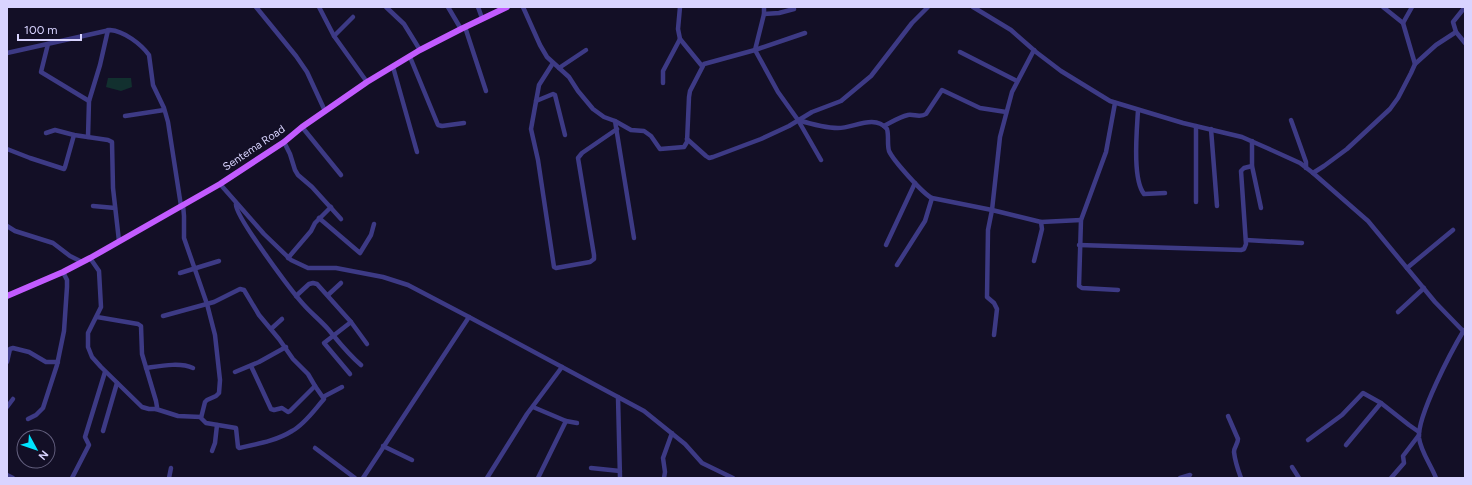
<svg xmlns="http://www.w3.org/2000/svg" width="1472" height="485" font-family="Figtree,sans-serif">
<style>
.green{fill:#12302f}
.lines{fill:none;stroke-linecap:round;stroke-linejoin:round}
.minor{stroke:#3d3a85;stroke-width:4.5}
.major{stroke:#c25bff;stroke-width:6}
.labels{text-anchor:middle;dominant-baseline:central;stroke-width:4;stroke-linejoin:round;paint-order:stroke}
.street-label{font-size:11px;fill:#d9d4ff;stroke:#130f26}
</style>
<rect width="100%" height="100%" fill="#130f26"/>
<polygon class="green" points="108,78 131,78 132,87 121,91 106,87"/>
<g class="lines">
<g class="minor">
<polyline points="256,7 296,56 307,72 325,111"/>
<polyline points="319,7 334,36 367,82"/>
<polyline points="386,7 404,24 420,50"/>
<polyline points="448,7 461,29"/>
<polyline points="478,7 482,18"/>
<polyline points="523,7 540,45 547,57 569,77 578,91 593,109 604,117 615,121 634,238"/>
<polyline points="764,7 764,14 755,50 778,92 798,120 821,160"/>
<polyline points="973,7 1011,30 1036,52 1061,71 1110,101 1183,123 1242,137 1267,148 1300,163 1313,173 1368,221 1435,302 1465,333"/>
<polyline points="764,14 779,13 794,9"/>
<polyline points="1403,23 1412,7"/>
<polyline points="465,27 486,91"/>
<polyline points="1456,32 1465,43"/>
<polyline points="334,36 353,17"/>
<polyline points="680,39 702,66"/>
<polyline points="48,44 41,72 89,101"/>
<polyline points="960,52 1017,81"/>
<path d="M7,53l103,-23c14,1 31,14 39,25l4,30 11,23 4,14 13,84"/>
<polyline points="410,57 438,125 442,126 464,123"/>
<polyline points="553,63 539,85 531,129 538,160 554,267 556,268 590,262 594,259 594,255 578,158 582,153 617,129"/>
<polyline points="1415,64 1436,45 1456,32 1453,22 1465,7"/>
<polyline points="393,67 417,152"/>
<polyline points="559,68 586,50"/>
<polyline points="663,83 663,71 680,39 678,29 680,7"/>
<polyline points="536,101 553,94 555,95 565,135"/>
<polyline points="1115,103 1106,152 1081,220 1079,286 1082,288 1118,290"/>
<path d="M1138,110c-1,19 -6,69 6,84l21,-1"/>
<polyline points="125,116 164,110"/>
<path d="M798,120c13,4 27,8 40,8 16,0 36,-14 49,1 2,7 0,15 2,22 4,9 34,43 43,47l60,12 49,12 40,-2"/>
<polyline points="1291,120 1306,162 1306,168"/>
<polyline points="615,121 631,130 644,131 651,136 660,149 684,147 687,142 689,97 690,91 704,64 755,50 805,33"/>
<path d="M884,126c8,-4 15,-9 24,-11 6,-1 12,3 18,-1l16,-24 38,18 26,4"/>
<polyline points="1196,126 1196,202"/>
<polyline points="302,127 341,175"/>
<polyline points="1211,129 1217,206"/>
<polyline points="46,133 55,130 74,135 108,140 112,142 113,188 119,241"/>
<polyline points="88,137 89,101 100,65 108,30"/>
<polyline points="687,139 706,156 709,158 713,157 761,139 789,126 812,112 841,101 871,76 912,23 928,7"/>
<polyline points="1252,141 1252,166 1261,208"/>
<polyline points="284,142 290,154 295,170 298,175 312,187 341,219"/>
<polyline points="7,149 30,158 64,169 65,167 74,135"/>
<polyline points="1313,173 1324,166 1347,149 1390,109 1398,98 1411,73 1415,64 1403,23 1383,7"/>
<polyline points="220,184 264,234 291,260 308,268 336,268 383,277 408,285 469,317 644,411 685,444 702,463 733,478"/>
<path d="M236,204c-2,11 57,89 68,101 7,8 16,15 24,24 10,12 20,25 33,36"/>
<path d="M183,205l1,11v22l23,66 8,31 5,45 -1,13 -3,3 -9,4 -2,2 -4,16 5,5 30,5 2,19 1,1c18,-4 37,-7 53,-17 13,-7 23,-22 32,-32l-9,-13"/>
<polyline points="93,206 115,208"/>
<polyline points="319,218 360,253 371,235 374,224"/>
<polyline points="7,226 15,231 53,243 70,256 82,262"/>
<polyline points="1246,240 1302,243"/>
<polyline points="886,245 915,183"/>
<polyline points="1079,245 1241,250 1244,249 1246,244 1241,171 1244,168 1252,166"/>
<polyline points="90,258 99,271 101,307 88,333 88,347 92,357 101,367 142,407 149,409 156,409 157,407 156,401 142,354 141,326 138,324 97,317"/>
<polyline points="288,258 311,231 315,223 331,207"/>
<polyline points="1034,261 1042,229 1041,222"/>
<polyline points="897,265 925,221 932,198"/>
<polyline points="1407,268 1453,230"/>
<polyline points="180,273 219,261"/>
<polyline points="328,295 341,283"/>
<polyline points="296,296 309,284 313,283 317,284 351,322 367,344"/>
<polyline points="1398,312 1424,288"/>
<polyline points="163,316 214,302 240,289 244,290 259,315 279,339 293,359 308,374 315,386 290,411 288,412 282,408 274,410 271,409 251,366"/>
<polyline points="271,329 282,319"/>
<polyline points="994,335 997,309 994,303 987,297 988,230 992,210 1000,137 1012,92 1034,50"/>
<polyline points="7,362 10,349 13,348 29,352 46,362 58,362"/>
<path d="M146,368c14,-2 34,-6 47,0"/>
<polyline points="235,372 259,362 286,347"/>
<polyline points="350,374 324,343 351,322"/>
<polyline points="323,397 342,387"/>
<polyline points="618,397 620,478"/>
<polyline points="7,407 13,399"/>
<polyline points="533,407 566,421 577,423"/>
<polyline points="156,409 178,416 201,417"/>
<path d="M1228,416l10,23c0,5 -4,8 -4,13 1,9 4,18 7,26"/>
<polyline points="28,419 36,415 43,408 57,365 64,331 67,287 67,280 63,272"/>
<polyline points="103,431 117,383"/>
<polyline points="1308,440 1342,415 1363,393 1381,403"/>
<polyline points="1346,445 1381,403 1409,425 1419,432"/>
<polyline points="383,446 412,460"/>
<polyline points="315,448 355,478"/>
<polyline points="212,451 215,443 217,425"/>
<polyline points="1292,467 1299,478"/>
<polyline points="591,468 620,471"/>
<polyline points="7,475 13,478"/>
<polyline points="72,478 89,445 85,437 105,372"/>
<polyline points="169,478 171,468"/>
<polyline points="363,478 469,317"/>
<polyline points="487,478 527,414 562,367"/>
<polyline points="538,478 566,421"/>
<polyline points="664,478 665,472 663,458 672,433"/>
<polyline points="1180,478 1190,475"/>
<polyline points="1391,478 1404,463 1403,456 1419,435"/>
<path d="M1436,478c-5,-13 -15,-26 -17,-40 -2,-22 33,-88 45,-108"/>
</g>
<polyline class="major" points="7,296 63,272 90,258 220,184 284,142 302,127 367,82 420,50 461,29 507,7"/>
</g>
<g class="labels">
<g class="street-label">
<text transform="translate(254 148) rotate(-34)">Sentema Road</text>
</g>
</g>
<rect width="1472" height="485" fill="none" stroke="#d9d4ff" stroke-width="16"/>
<g transform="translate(36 449) rotate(130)"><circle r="19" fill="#130f26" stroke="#625e7d"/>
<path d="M0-3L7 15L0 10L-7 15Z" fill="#00e5ff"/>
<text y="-6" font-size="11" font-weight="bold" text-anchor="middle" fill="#d9d4ff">N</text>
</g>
<path d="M18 34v6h63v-6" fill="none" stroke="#d9d4ff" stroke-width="2"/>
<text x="24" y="34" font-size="12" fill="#d9d4ff" stroke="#130f26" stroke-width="3" paint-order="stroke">100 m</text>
</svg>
